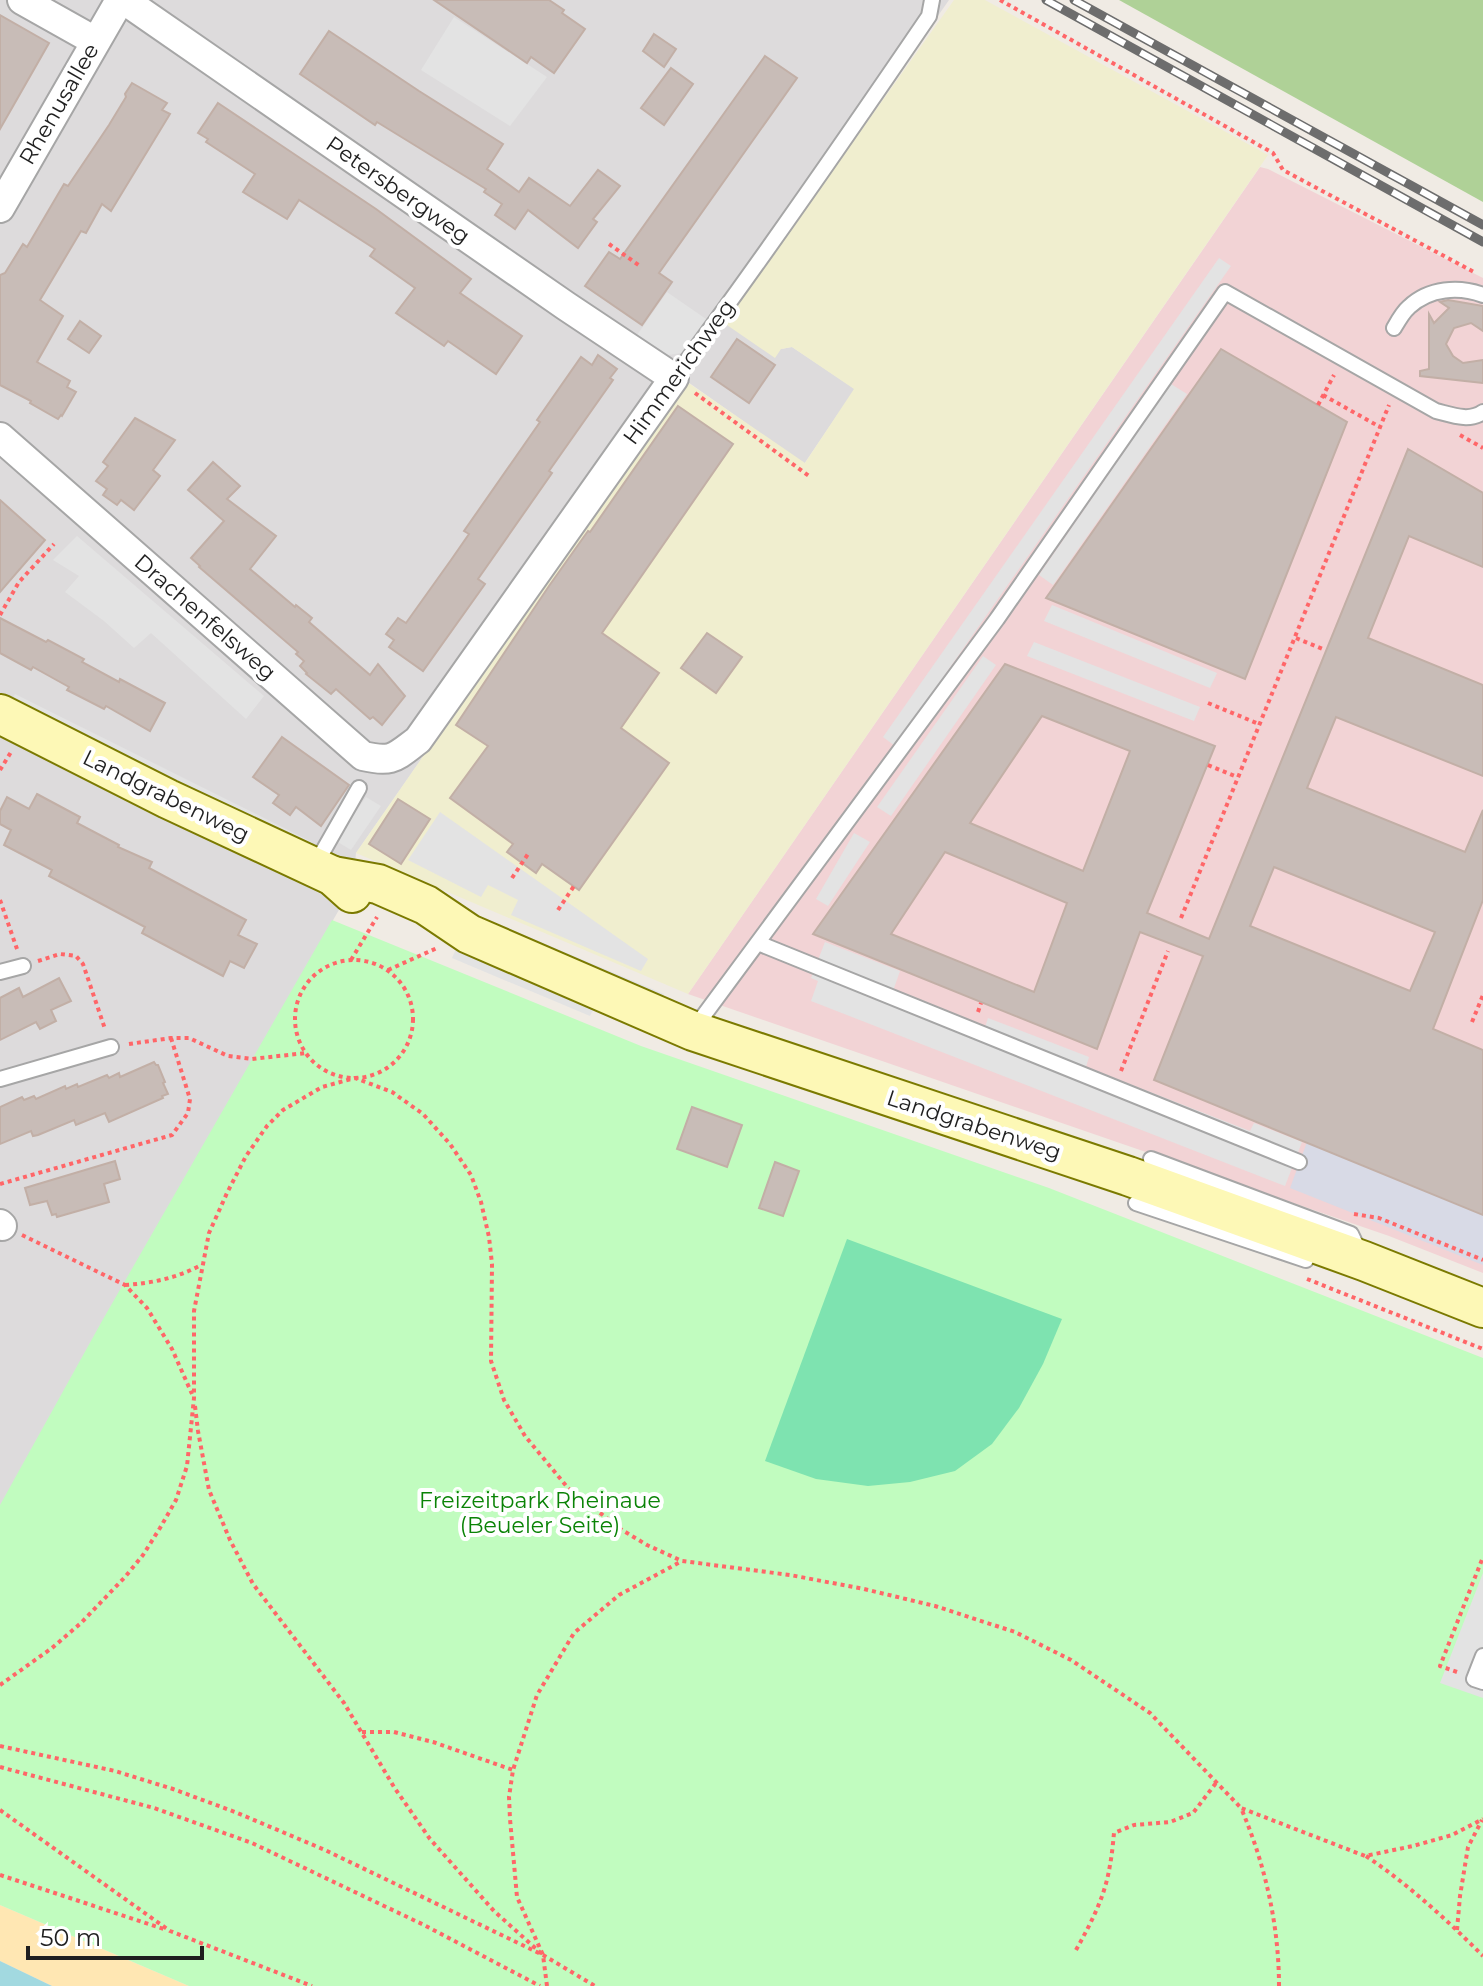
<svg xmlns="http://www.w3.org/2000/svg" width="1483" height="1986" font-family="Montserrat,sans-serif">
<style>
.residential{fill:#dddbdc}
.commercial{fill:#f2d3d5}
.farmland{fill:#f0eecf}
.forest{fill:#afd197}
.sand{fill:#ffe7b3}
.park{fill:#c1fcbf}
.pitch{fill:#7ee3b0}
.parking{fill:#e3e3e3}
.plaza{fill:#d8dae6}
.water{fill:#a2d9e0}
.building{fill:#c8bcb7;stroke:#c2afa6;stroke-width:2;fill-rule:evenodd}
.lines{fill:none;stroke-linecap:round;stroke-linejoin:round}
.lane-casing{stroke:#a6a6a6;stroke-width:18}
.street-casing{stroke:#a6a6a6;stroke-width:32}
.secondary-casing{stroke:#7b7a00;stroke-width:42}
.path{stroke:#ff6668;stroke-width:4;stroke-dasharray:4 4;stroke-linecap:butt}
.lane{stroke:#fff;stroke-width:14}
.street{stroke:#fff;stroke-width:28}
.secondary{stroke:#fdf8b6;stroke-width:38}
.rail-casing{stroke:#6d6d6d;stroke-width:9}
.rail{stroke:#fff;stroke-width:6;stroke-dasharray:18;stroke-linecap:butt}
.labels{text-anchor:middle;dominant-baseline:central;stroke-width:8;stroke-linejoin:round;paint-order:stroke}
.street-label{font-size:22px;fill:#1f1f1f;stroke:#fff}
.park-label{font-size:22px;fill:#0a8306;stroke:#fff}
</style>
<rect width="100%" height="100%" fill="#f0ebe4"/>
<polygon class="residential" points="0,0 949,0 724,323 781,349 792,347 855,389 804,464 685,380 356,853 353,885 0,1508"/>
<polygon class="commercial" points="1260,167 1268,169 1483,278 1483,1273 1389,1236 688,994"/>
<polygon class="farmland" points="954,0 985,0 1268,155 688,994 356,853 684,380 805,463 854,389 792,347 781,349 775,358 724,323"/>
<polygon class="forest" points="1119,0 1483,0 1483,202"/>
<polygon class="sand" points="0,1905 189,1986 52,1986 0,1961"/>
<polygon class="park" points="332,920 641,1046 1049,1188 1483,1358 1483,1986 189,1986 0,1905 0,1505 102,1321"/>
<polygon class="pitch" points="847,1239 1062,1319 1043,1364 1019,1408 992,1444 955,1471 910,1482 868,1486 816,1479 765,1461"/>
<g class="parking">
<polygon points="454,17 547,77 510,126 421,70"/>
<polygon points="1219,258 1231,266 895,746 883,737"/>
<polygon points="667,292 709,321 688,352 668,355 637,335"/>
<polygon points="1171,384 1187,394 1053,585 1039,575"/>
<polygon points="77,536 264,696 246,719 151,633 134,648 104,621 65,592 79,576 53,560"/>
<polygon points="1052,605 1217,673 1210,688 1044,621"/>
<polygon points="1034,642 1200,707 1194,721 1027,656"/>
<polygon points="983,656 996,665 891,816 877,807"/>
<polygon points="15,694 312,842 308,852 10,704"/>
<polygon points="366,797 381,806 351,850 336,841"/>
<polygon points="440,812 648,959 641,971 511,915 518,900 488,885 481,897 408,860"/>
<polygon points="854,833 870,842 828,906 816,899"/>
<polygon points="505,927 664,994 659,1004 501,937"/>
<polygon points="825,942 900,971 893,991 985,1027 988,1018 1089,1057 1086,1067 1250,1131 1254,1123 1302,1142 1285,1186 811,1001 818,981 811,978"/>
<polygon points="456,949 595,1006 590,1016 452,958"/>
<polygon points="1483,1573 1483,1698 1440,1683"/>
</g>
<polygon class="plaza" points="1307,1142 1483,1215 1483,1265 1290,1188"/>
<polygon class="water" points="0,1961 52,1986 0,1986"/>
<g class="building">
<polygon points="434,0 549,0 564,10 562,13 585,29 554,73 531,57 527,63"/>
<polygon points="0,15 49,43 0,129"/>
<polygon points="329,31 419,91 503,144 487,169 519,192 529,178 570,206 598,170 620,186 593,219 597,222 578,248 528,210 515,229 495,215 502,204 484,192 486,189 377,122 375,125 300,74"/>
<polygon points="654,34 676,49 664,67 643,51"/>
<polygon points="765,56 797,78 659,273 672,282 642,325 585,286 609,252 620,259"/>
<polygon points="671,68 693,84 664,125 641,108"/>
<polygon points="132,83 167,103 162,110 170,114 111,211 102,204 86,233 81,231 40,300 63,316 37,362 70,381 67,387 76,392 62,416 61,415 58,419 30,403 31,401 0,385 0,275 5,273 23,244 27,247 64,184 68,186 109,125 126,97 125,94"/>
<polygon points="218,103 376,209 471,279 460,293 522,336 496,374 448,341 444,346 396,313 415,288 370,256 375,249 299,200 287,219 243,192 255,174 206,142 208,139 198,133"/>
<polygon points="1448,300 1483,306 1483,331 1471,323 1454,328 1446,344 1453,356 1463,363 1483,360 1483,383 1420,376 1420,371 1429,369 1429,314 1434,323 1449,308 1440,302"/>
<polygon points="80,321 101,336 89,353 68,339"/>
<polygon points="737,339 775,365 749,403 711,377"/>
<polygon points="1221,349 1347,422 1245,679 1046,598"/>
<polygon points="598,355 617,369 610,378 613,380 549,471 552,473 478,579 485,584 423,671 389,647 394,640 386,634 398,618 406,623 451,560 469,534 464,531 540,422 537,420 581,357 592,365"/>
<polygon points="678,406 733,444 602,633 659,673 621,728 669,763 579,890 542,864 536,873 507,852 513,844 450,798 488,746 456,725 549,586 588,531 590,532"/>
<polygon points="135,418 175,440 153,470 160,476 134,510 121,500 117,505 103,495 107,489 96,481 108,466 103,462"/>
<path d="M1408,449l75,44v74l-74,-31 -41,102 115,47v91l-147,-59 -29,71 158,64 18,-42v90l-50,129 50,21v165l-329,-135 49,-124 -63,-24 -43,117 -284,-115 192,-270 210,82 -68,167 62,26zM1042,716l88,35 -47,120 -113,-48zM945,852l122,51 -33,89 -143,-58zM1274,867l161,65 -25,59 -160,-65z"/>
<polygon points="213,462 240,486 227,499 276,536 250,569 295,607 296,605 312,618 309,622 370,675 378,664 405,696 382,725 373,717 370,719 336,689 331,694 306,674 307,673 300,666 304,661 296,654 298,652 199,567 200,566 191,558 224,521 188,490"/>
<polygon points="0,500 45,540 0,592"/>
<polygon points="0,618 46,642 48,640 84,659 82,662 119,682 120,679 165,703 150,731 106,706 104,709 67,690 69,687 33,667 31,670 0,653"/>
<polygon points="707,633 742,657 716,693 681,668"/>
<polygon points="282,737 349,785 321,826 296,807 290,815 273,803 279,795 253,777"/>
<polygon points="37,794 80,817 77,823 119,845 118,847 152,862 149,868 246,920 238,935 257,944 244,968 230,961 223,976 142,933 145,927 49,876 52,870 4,845 11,830 0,824 0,811 7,797 29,809"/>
<polygon points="398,799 430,819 401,864 369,844"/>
<polygon points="59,978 71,1001 51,1010 56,1021 40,1029 36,1022 0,1040 0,998 19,988 23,997"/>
<polygon points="154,1062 156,1065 158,1065 165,1082 163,1083 168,1094 162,1096 163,1098 109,1122 105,1113 76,1125 74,1120 38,1135 33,1136 31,1131 0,1144 0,1107 22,1097 24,1100 34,1096 36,1099 65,1086 66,1089 77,1084 78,1087 107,1075 109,1078 119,1073 120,1077"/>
<polygon points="692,1107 742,1125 727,1167 677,1149"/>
<polygon points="115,1161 120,1179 104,1184 109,1202 57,1217 56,1214 52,1215 47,1201 30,1205 25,1188"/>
<polygon points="775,1162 799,1171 783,1216 759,1208"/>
</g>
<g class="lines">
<defs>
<g id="lane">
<path d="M1394,328c4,-7 9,-16 15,-21 20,-19 50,-21 74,-12"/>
<path d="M674,378c88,-118 172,-240 255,-362l3,-16"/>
<polyline points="314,867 359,788"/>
<polyline points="758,943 1299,1162"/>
<polyline points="0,972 23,966"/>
<path d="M693,1030l304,-411 228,-327 211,119c16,4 33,11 47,1"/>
<polyline points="0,1079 111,1047"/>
<polyline points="1151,1159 1351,1234 1360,1253"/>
<polyline points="1136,1203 1306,1260"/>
<polyline points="1483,1656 1474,1679 1483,1682"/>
</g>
<g id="street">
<polyline points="22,0 95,41"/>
<polyline points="0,208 120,0"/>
<path d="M0,437l363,319c30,7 32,1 55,-16l256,-362 -108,-72 -442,-306"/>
<polyline points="0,1224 2,1226"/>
</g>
<g id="secondary">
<polyline points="0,714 168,799 333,876 352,893"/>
<polyline points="333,876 378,884 426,905 469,934 693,1031 1128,1176 1364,1261 1483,1308"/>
</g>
</defs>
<use href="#lane" class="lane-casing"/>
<use href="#street" class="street-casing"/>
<use href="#secondary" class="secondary-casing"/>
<g class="path">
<polyline points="1000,0 1273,153 1283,170 1474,272"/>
<polyline points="609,244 640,266"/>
<polyline points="695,393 809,476"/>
<polyline points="1323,395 1380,427"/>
<polyline points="1318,405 1334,375"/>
<polyline points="1460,435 1483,448"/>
<polyline points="0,615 19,582 54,544"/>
<polyline points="1296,638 1325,650"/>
<polyline points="1208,703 1259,724"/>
<polyline points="1208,765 1237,777"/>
<polyline points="0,770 11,752"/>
<polyline points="512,878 528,854"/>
<polyline points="0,900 17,949"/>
<polyline points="558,910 574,886"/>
<polyline points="1181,918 1389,405"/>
<polyline points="351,960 377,917"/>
<circle cx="354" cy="1019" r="59"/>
<polyline points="38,961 60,954 76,956 83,964 105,1029"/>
<polyline points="388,970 437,948"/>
<polyline points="978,1012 981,1003"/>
<polyline points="1472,1022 1483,995"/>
<polyline points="129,1044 171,1038 189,1038 228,1056 252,1059 306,1053"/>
<polyline points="1121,1071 1168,951"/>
<polyline points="0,1184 172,1135 188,1113 190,1099 171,1038"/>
<polyline points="1354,1214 1379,1218 1483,1260"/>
<polyline points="22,1235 125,1285 147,1308 172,1349 192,1394"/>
<polyline points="1307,1279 1483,1349"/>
<path d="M125,1285c28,-2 52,-7 76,-20"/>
<polyline points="195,1406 198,1431 209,1490 230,1540 253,1584 344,1703 394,1787 430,1839 494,1911 543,1955"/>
<polyline points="1457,1672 1440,1666 1483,1557"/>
<polyline points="0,1685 52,1648 81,1623 125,1577 143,1555 160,1528 176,1500 187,1466 194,1398 194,1311 209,1233 227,1193 246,1156 267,1126 283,1110 322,1087 355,1078 392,1092 423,1114 450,1144 471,1175 481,1202 489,1237 492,1264 491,1361 504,1400 525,1436 568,1488 622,1530 647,1545 682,1561 790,1575 864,1589 935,1606 1015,1632 1071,1660 1150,1713 1241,1808"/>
<polyline points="362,1732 394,1732 433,1742 513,1770"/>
<polyline points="0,1746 115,1771 173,1789 235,1812 325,1850 543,1955 595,1986"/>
<polyline points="0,1767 154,1808 252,1843 424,1925 540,1986"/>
<polyline points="0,1810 170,1931 312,1986"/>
<path d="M1366,1856c43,29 81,64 117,100"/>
<polyline points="0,1875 164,1929"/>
<polyline points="1457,1930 1460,1896 1468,1847 1482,1820"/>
<path d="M1076,1950c15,-27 29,-53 34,-85 2,-10 3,-22 4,-32l20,-8 36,-3 23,-9 23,-30"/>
<polyline points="547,1986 543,1955 517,1897 510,1819 509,1797 513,1770 537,1695 574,1633 619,1595 682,1561"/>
<path d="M1279,1986c0,-61 -14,-122 -38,-178l124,48 48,-10 39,-11 31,-16"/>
</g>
<use href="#lane" class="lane"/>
<use href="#street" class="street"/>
<use href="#secondary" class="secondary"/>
<defs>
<g id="rail">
<polyline points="1046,0 1483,242"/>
<polyline points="1074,0 1483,225"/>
</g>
</defs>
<use href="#rail" class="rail-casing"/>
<use href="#rail" class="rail"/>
</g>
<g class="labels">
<g class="street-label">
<text transform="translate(59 104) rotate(-60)">Rhenusallee</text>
<text transform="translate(398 190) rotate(35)">Petersbergweg</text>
<text transform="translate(679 372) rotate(-54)">Himmerichweg</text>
<text transform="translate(205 617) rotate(41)">Drachenfelsweg</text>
<text transform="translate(166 796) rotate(26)">Landgrabenweg</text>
<text transform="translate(974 1125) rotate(18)">Landgrabenweg</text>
</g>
<g class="park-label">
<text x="540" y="1500">Freizeitpark Rheinaue<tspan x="540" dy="25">(Beueler Seite)</tspan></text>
</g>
</g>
<path d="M28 1946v12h174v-12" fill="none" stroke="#1f1f1f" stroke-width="4"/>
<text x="40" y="1946" font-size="24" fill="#1f1f1f" stroke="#ffffff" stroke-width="6" paint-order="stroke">50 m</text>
</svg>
